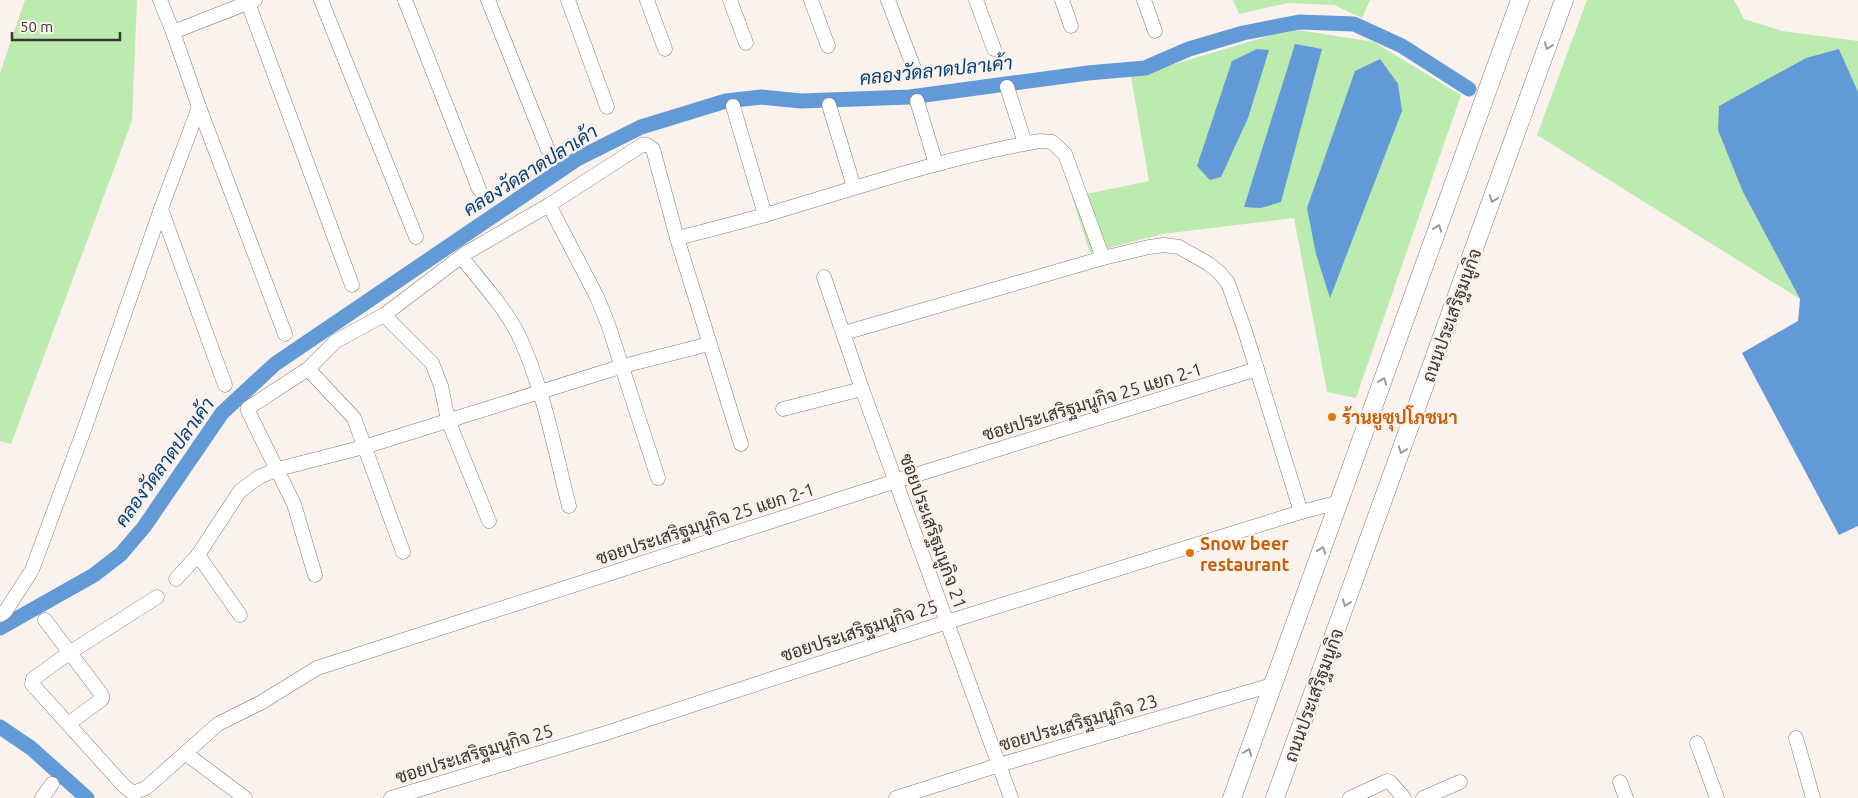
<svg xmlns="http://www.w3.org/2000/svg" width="1858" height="798" font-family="Ubuntu,Sarabun,sans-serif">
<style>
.green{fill:#bbebaf}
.water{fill:#629ad8}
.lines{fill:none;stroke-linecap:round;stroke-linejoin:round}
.canal{stroke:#629ad8;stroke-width:15}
.minor-casing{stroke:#827a76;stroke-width:15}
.major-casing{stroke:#827a76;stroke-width:19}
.minor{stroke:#fff;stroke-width:14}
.major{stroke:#fff;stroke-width:18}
.oneway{stroke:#9c9a9a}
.food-dot{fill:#e8710a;stroke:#fbf2ed;stroke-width:2}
.labels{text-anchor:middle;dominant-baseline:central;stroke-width:5;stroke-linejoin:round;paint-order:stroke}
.street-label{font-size:18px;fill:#393634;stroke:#fbf2ed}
.food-label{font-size:18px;font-weight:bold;fill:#c56008;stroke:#fbf2ed;text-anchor:start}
.water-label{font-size:19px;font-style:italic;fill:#004077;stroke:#fbf2ed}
</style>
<rect width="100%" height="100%" fill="#fbf2ed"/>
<g class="green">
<polygon points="25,0 137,0 132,121 11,444 0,441 0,73"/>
<polygon points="1233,0 1370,0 1362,18 1334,5 1288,3 1239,14"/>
<polygon points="1587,0 1734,0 1744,19 1782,31 1858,41 1858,92 1839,49 1743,192 1800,299 1537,135"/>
<polygon points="1292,29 1374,42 1461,95 1356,398 1327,392 1294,218 1162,234 1090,253 1072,197 1149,181 1131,77"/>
</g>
<g class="water">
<polygon points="1295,44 1322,49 1281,202 1261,208 1244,207"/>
<polygon points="1257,49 1269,50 1248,118 1221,177 1210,180 1197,166 1232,61"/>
<polygon points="1839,49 1858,92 1858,526 1839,535 1742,353 1798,321 1800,299 1743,192 1718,130 1719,106 1806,58"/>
<polygon points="1380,59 1398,84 1402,111 1330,298 1316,254 1307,208 1355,71"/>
</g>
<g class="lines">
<g class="canal">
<polyline points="0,628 94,575 121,554 144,527 222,413 275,364 577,159 641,127 726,101 761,97 801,101 910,97 1088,73 1145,68 1189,49 1243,33 1299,22 1354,24 1402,46 1469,89"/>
<polyline points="0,727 31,748 87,798"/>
</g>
<defs>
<g id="minor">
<polyline points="160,0 173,32"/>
<polyline points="247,0 352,285"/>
<polyline points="255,0 173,32 199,107 285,334"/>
<polyline points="321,0 416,237"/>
<polyline points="405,0 479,189"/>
<polyline points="488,0 548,150"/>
<polyline points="568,0 607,107"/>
<polyline points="647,0 665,49"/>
<polyline points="730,0 746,43"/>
<polyline points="811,0 828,46"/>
<polyline points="888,0 915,71"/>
<polyline points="976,0 994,49"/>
<polyline points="1062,0 1071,26"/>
<polyline points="1144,0 1155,31"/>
<polyline points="1007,87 1025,143"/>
<polyline points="917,101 936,164"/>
<polyline points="829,105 854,187"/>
<polyline points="733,106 765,215"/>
<polyline points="549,205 597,297 608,324 658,478"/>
<polyline points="161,209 225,385"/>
<path d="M677,238c30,-7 59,-15 88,-23 91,-27 182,-58 275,-74l12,1 13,12 38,104"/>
<path d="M462,258c20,25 44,51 58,80 24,53 35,113 49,168"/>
<polyline points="824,277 862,389 1011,798"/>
<polyline points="384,315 432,363 441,386 448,420 489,521"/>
<polyline points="844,333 1103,258 1149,247 1164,245 1179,247 1209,264 1219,272 1228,283 1245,331 1301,512"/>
<polyline points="308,369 354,418 403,552"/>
<polyline points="783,409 862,389"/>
<polyline points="198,555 240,615"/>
<polyline points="315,575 294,504 248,411 248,408 308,369 336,341 384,315 466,253 549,205 642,145 647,145 653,149 677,238 741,444"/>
<polyline points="176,579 198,555 240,491 259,477 278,469 364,447 623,366 709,344"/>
<polyline points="157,597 69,653 33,679 32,684 124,786 133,793 146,788 218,724 262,702 317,668 896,481 1257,369"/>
<polyline points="0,615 5,612 32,570 84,430 161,209 199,107"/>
<polyline points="45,620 102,695 102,699 68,724"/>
<polyline points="1796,738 1813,798"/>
<polyline points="1697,743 1717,798"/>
<polyline points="185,753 245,798"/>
<polyline points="1620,782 1626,798"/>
<polyline points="42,798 52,784"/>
<polyline points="391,798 603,734 947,622 1301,512 1340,502"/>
<polyline points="896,798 999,765 1272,685"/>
<polyline points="1350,798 1387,781 1390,782 1404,798"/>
<polyline points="1423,798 1460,782"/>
</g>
<g id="major">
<polyline points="1232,798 1520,0"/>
<polyline points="1275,798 1564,0"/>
</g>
</defs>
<use href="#minor" class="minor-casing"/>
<use href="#major" class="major-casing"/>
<use href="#minor" class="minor"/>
<use href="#major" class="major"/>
</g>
<defs><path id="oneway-chevron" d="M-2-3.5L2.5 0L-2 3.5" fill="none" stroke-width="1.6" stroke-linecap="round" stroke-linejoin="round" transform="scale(1.25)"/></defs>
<g class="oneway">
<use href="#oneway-chevron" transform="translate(1548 46) rotate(110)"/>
<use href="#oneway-chevron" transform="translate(1493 199) rotate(110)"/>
<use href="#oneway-chevron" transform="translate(1438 228) rotate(-70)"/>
<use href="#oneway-chevron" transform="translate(1383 381) rotate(-70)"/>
<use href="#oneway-chevron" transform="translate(1402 450) rotate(110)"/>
<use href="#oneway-chevron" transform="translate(1322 550) rotate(-70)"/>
<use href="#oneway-chevron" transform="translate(1346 603) rotate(110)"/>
<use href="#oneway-chevron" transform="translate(1248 752) rotate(-70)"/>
</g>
<g class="food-dot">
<circle cx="1332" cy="417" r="5"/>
<circle cx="1190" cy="553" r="5"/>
</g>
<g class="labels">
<g class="street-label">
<text transform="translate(1451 315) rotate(-70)">ถนนประเสริฐมนูกิจ</text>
<text transform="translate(1092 401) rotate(-17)">ซอยประเสริฐมนูกิจ 25 แยก 2-1</text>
<text transform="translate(705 523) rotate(-18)">ซอยประเสริฐมนูกิจ 25 แยก 2-1</text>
<text transform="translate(934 531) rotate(70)">ซอยประเสริฐมนูกิจ 21</text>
<text transform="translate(859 630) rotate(-18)">ซอยประเสริฐมนูกิจ 25</text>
<text transform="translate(1313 695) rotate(-70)">ถนนประเสริฐมนูกิจ</text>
<text transform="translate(1078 722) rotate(-16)">ซอยประเสริฐมนูกิจ 23</text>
<text transform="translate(474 753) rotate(-17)">ซอยประเสริฐมนูกิจ 25</text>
</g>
<g class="food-label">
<text x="1342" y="417">ร้านยูซุปโภชนา</text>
<text x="1200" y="543">Snow beer<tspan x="1200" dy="21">restaurant</tspan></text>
</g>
<g class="water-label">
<text transform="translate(936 70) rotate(-6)">คลองวัดลาดปลาเค้า</text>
<text transform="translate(530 170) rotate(-32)">คลองวัดลาดปลาเค้า</text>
<text transform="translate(164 462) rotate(-54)">คลองวัดลาดปลาเค้า</text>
</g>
</g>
<path d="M12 32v8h108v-8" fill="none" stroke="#393634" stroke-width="2.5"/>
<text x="20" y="32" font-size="15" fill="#393634" stroke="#fbf2ed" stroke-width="4" paint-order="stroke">50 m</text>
</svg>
